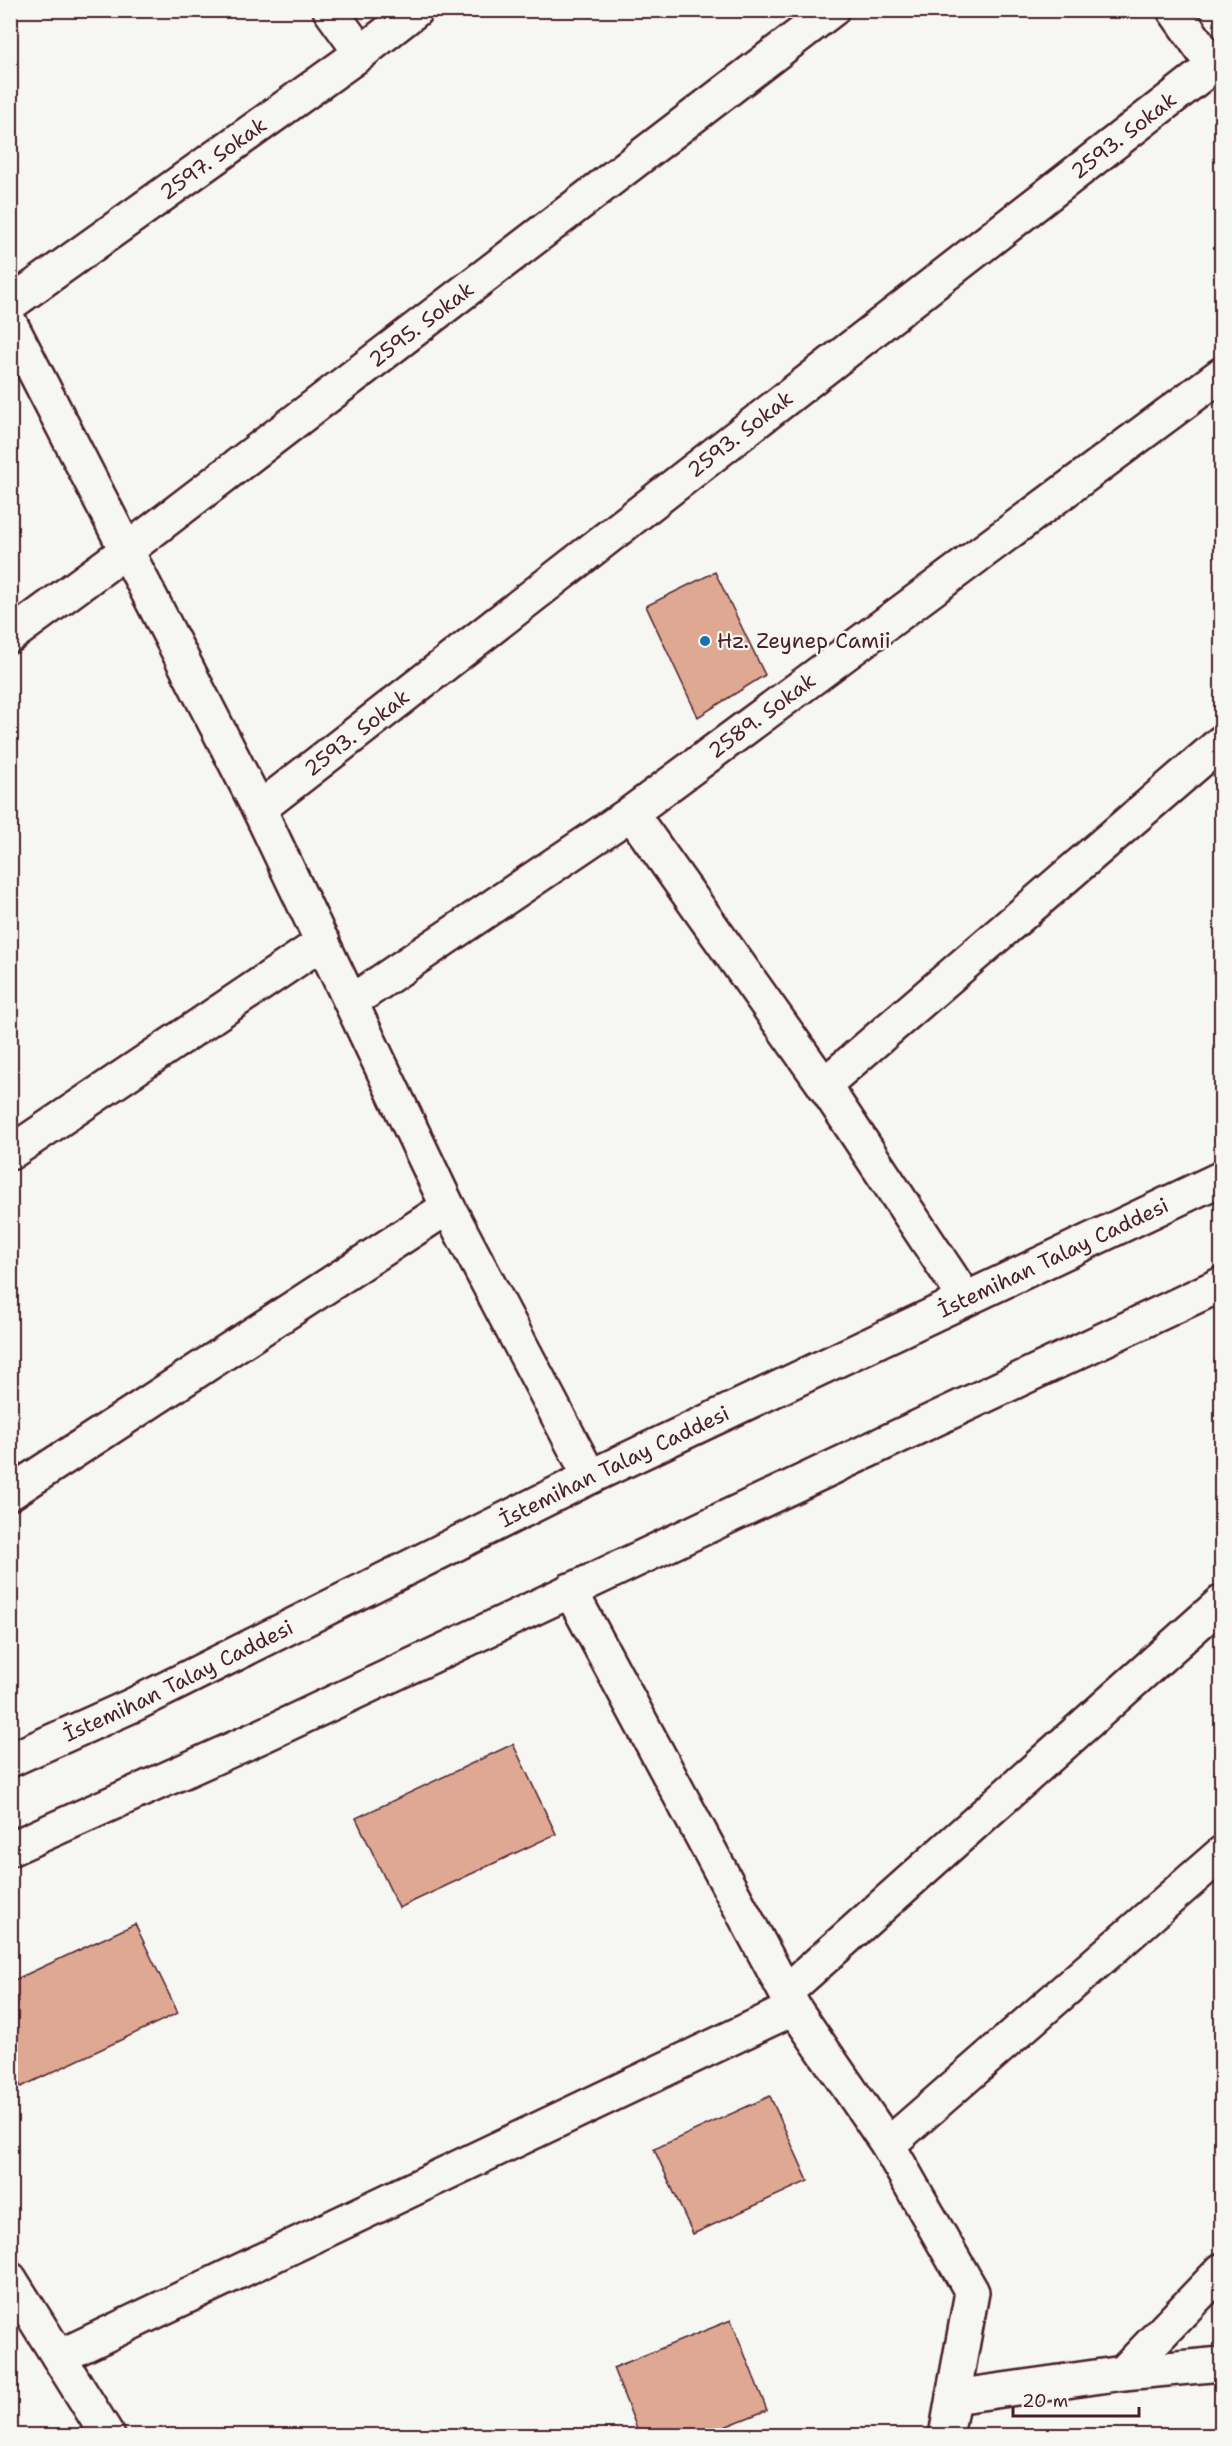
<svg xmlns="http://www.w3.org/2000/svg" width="1232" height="2446" font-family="'Shantell Sans',sans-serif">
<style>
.building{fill:#dea893;stroke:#4a1f2b;stroke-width:1.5}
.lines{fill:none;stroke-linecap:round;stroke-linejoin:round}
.minor-casing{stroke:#4a1f2b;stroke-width:38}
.minor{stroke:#f6f6f2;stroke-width:33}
.poi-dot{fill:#1f6fb2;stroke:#f6f6f2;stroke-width:2}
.labels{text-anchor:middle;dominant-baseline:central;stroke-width:4.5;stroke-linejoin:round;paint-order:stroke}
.street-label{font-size:21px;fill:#4a1f2b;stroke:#f6f6f2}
.poi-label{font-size:21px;fill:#4a1f2b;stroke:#f6f6f2;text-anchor:start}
</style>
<rect width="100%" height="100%" fill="#f6f6f2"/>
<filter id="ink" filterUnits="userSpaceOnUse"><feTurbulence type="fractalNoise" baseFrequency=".0167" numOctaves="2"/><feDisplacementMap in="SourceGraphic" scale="12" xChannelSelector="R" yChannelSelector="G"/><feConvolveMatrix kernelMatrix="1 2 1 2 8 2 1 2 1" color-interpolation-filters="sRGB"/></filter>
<g filter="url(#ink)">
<g class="building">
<polygon points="715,572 765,675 698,717 646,606"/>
<polygon points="513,1744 556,1834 399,1908 356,1818"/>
<polygon points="135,1924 178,2013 21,2087 10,2065 10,1982"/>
<polygon points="770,2096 808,2181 693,2234 654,2149"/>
<polygon points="731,2320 767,2410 702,2436 640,2436 613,2368"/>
</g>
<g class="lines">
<defs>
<g id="minor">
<polyline points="330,10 361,53"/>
<polyline points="1174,10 1213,65"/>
<path id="s1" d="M10,304l351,-251 55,-43"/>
<polyline points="10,323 259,809 448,1207 590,1477"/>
<path id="s2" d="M10,636l117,-86 705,-540"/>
<path id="s3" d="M259,809l963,-750"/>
<polyline points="631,813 824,1085 965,1298"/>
<path id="s4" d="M351,1002l280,-189 591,-439"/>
<polyline points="824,1085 1222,742"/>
<polyline points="10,1153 323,942"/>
<polyline points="10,1493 448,1207"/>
<polyline points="570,1590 794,2008 888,2145 972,2292 946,2436"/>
<path id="s5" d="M10,1760l123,-55 457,-228 632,-299"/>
<polyline points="10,1849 262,1736 1222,1284"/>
<polyline points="786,1992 1222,1602"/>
<polyline points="888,2145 1222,1853"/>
<polyline points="10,2279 108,2436"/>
<polyline points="59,2357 794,2008"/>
<polyline points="1123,2373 1222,2270"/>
<polyline points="953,2397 1123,2373 1222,2364"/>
</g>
</defs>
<use href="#minor" class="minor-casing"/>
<use href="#minor" class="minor"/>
</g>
</g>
<circle class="poi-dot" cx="705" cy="641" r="6"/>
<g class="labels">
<g class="street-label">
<text stroke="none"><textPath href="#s3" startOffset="1096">2593. Sokak</textPath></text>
<text stroke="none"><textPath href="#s1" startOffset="250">2597. Sokak</textPath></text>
<text stroke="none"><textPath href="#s2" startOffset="516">2595. Sokak</textPath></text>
<text stroke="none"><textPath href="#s3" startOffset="610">2593. Sokak</textPath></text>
<text stroke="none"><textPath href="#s4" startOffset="501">2589. Sokak</textPath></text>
<text stroke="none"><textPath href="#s3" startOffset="124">2593. Sokak</textPath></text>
<text stroke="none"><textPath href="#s5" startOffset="1158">İstemihan Talay Caddesi</textPath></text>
<text stroke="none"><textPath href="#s5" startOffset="672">İstemihan Talay Caddesi</textPath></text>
<text stroke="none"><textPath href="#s5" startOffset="186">İstemihan Talay Caddesi</textPath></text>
</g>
<g class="poi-label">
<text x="717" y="641">Hz. Zeynep Camii</text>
</g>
</g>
<rect width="1232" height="2446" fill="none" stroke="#f6f6f2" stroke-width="36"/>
<rect x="18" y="18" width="1196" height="2410" fill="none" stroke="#4a1f2b" stroke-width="2" filter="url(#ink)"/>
<path d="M1013 2407v9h126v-9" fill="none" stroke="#4a1f2b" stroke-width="3"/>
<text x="1022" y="2407" font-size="18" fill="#4a1f2b" stroke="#f6f6f2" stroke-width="4.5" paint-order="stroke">20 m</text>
</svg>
